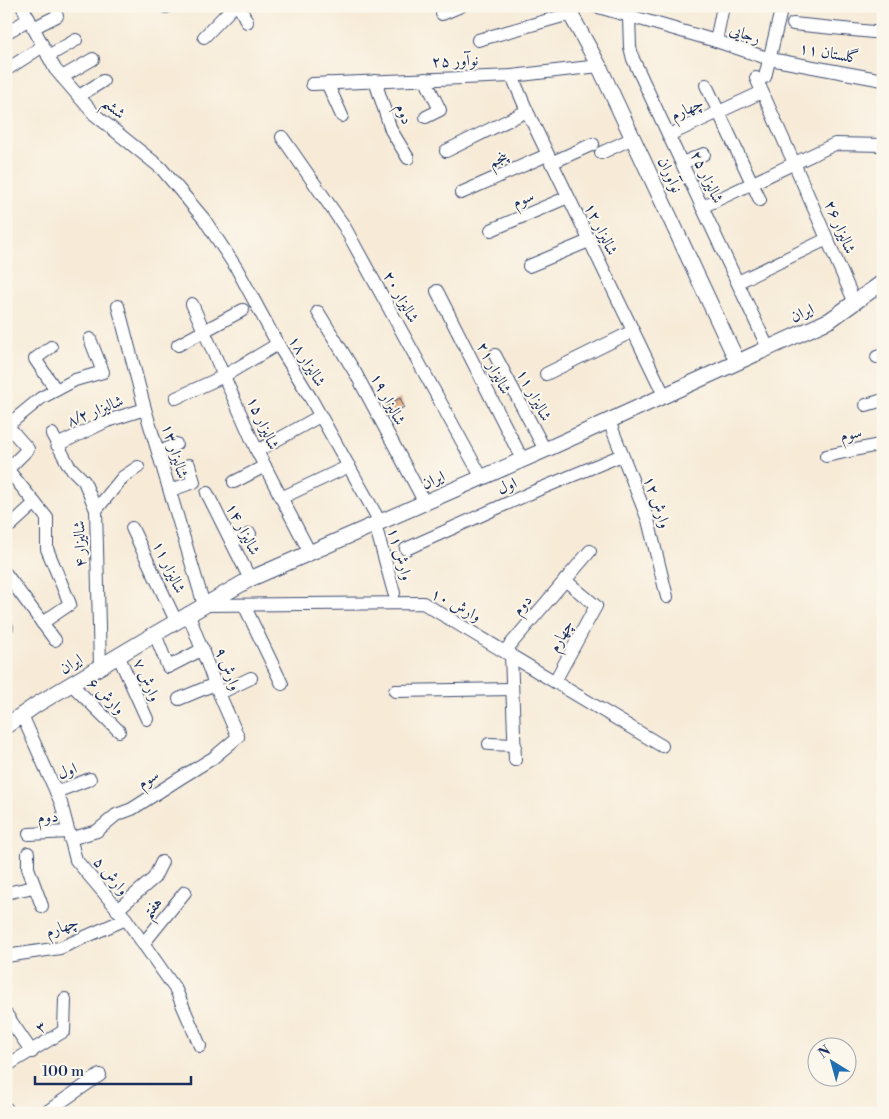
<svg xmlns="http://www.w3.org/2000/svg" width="889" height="1119" font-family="'Libre Bodoni',Amiri,serif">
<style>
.building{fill:url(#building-cross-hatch)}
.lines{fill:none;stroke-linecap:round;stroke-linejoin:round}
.minor-casing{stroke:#3c4b70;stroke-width:14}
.tertiary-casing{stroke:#3c4b70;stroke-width:17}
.minor{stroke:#fff;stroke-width:12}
.tertiary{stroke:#fff;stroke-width:15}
.labels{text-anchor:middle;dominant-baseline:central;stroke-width:4;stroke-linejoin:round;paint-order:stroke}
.street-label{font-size:16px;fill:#1b2f5e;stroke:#fbf7ec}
</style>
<defs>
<pattern id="building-cross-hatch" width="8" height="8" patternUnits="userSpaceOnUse" patternTransform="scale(1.25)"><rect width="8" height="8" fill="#e6a978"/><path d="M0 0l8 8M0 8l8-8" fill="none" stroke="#ba8a66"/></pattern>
</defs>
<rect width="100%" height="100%" fill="#fbf7ec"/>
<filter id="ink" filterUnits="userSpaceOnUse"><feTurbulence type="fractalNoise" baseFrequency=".02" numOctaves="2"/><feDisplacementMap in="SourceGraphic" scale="10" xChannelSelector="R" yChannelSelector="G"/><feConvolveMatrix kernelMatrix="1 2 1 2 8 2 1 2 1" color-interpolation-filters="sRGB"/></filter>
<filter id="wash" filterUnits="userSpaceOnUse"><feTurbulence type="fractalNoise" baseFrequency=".0096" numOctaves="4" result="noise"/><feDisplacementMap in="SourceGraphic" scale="20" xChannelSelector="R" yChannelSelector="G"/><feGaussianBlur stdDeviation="1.12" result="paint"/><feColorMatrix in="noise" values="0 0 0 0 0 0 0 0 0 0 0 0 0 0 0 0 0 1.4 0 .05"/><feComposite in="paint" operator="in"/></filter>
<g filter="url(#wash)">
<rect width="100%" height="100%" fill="#f7ebd8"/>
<g id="blocks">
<polygon class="building" points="400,398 404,407 388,416 383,407"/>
</g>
</g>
<g filter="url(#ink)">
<use href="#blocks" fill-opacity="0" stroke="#3c4b70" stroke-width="1"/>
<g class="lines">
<defs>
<g id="minor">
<polyline points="22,6 55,69 94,114 161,168 204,219 237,269 276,341 310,397 380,522"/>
<polyline points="239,6 247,22"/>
<polyline points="595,6 716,41 770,59 883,80"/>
<polyline points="166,7 167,6"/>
<polyline points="442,14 461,6"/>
<polyline points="629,17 630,47 633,59 768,348"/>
<polyline points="793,24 883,33"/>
<polyline points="33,28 57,16"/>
<polyline points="6,33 29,19"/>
<polyline points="204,37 234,6"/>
<polyline points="478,40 570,14"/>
<polyline points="716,41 723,6"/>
<polyline points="48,56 76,40"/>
<polyline points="6,70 43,46"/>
<polyline points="512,76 527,111 664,395"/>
<polyline points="62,77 93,59"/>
<polyline points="765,77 782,6"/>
<polyline points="756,78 794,163 855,303"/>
<polyline points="425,79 440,110 426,117"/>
<polyline points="375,81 391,130 408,158"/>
<polyline points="327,83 342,116"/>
<polyline points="312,84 512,76 599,66"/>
<polyline points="706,85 760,200"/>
<polyline points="79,96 103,81"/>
<polyline points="669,135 762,92"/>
<polyline points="282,137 344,226 482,478"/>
<polyline points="446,151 527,111"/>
<polyline points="601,153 633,138"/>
<polyline points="551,163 593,144"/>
<polyline points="682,163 704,154"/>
<polyline points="461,193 547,155"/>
<polyline points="702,207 835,144 883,145"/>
<polyline points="491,230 568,197"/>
<polyline points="529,266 589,241"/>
<polyline points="738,282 827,239"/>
<polyline points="437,291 522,459"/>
<polyline points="192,304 257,451 310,553"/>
<polyline points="118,306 145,409 204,605 423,603 662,746"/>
<polyline points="318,312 356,374 425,503"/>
<polyline points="178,345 243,310"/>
<polyline points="51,347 35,359 56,390"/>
<polyline points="495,355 545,450"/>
<polyline points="877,357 883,355"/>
<polyline points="546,374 633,331"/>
<polyline points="176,398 224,376 278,344"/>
<polyline points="866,405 883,400"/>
<polyline points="609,421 648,520 667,597"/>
<polyline points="6,424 28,449 6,471"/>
<polyline points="8,425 41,398 75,380 103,372 90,339"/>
<polyline points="52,434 69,466 84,481 96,510 100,666"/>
<polyline points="57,445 107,421 145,409"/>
<polyline points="257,451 320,416"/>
<polyline points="159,453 176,444"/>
<polyline points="826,456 883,444"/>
<polyline points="8,470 47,518 47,549 70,604 42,623"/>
<polyline points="234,482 265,466"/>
<polyline points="171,490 194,482 189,465"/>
<polyline points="207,493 250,579"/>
<polyline points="281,498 349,466"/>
<polyline points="96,510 123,477 138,467"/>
<polyline points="375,524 394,593"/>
<polyline points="11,525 35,503"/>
<polyline points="132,528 176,621"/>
<polyline points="231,541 250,534"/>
<polyline points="406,549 535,491 622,455"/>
<polyline points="6,574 55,640"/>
<polyline points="244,605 282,684"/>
<polyline points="6,627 7,627"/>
<polyline points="155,634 168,667 203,649"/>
<polyline points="505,651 590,551"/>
<polyline points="511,654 515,760"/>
<polyline points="118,655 147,719"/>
<polyline points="555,681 596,606 565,580"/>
<polyline points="71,684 119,731"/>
<polyline points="395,691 512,689"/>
<polyline points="220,693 251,678"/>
<polyline points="179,699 215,684"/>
<polyline points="22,715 61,803 76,860 126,919 176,990 200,1046"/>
<polyline points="489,744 515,745"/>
<polyline points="56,792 90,779"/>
<polyline points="29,834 69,832"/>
<polyline points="70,839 97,831 116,815 132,809 182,777 213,758 238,737 215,684 188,613"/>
<polyline points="28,853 28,868 42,906"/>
<polyline points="6,893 34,887"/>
<polyline points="117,910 154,878 162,862"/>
<polyline points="143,944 185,892"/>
<polyline points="6,956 60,948 126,919"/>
<polyline points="6,1014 32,1052"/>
<polyline points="6,1066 64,1031 65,999"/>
<polyline points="6,1108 10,1113"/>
<polyline points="45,1113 100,1075"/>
</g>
<g id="tertiary">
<polyline points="566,6 599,66 737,361"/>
<polyline points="6,726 36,705 155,634 250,579 545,450 830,320 883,282"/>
</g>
</defs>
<use href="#minor" class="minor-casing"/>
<use href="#tertiary" class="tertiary-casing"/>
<use href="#minor" class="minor"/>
<use href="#tertiary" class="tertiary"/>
</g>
</g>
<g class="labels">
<g class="street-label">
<text transform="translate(745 34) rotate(19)">رجایی</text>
<text transform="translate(829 53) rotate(10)">گلستان ۱۱</text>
<text transform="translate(455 61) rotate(-2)">نوآور ۲۵</text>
<text transform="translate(114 108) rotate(41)">ششم</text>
<text transform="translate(687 109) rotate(-25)">چهارم</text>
<text transform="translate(404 114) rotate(68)">دوم</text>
<text transform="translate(498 159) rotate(-24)">پنجم</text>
<text transform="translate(670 175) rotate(65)">نوآوران</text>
<text transform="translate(707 177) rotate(65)">شالیزار ۲۵</text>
<text transform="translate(523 199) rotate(-23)">سوم</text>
<text transform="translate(840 227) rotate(67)">شالیزار ۲۶</text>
<text transform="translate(601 229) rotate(64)">شالیزار ۱۲</text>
<text transform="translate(401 297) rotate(61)">شالیزار ۲۰</text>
<text transform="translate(802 313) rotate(-24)">ایران</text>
<text transform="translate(307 361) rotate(59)">شالیزار ۱۸</text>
<text transform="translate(494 368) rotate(63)">شالیزار ۲۱</text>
<text transform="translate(534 395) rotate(62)">شالیزار ۱۱</text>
<text transform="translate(388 399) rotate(62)">شالیزار ۱۹</text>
<text transform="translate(95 411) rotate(-22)">شالیزار ۸/۲</text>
<text transform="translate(263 423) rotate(66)">شالیزار ۱۵</text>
<text transform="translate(851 434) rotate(-11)">سوم</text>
<text transform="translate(175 451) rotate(73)">شالیزار ۱۳</text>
<text transform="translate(433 480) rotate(-24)">ایران</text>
<text transform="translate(507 486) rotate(-24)">اول</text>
<text transform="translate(657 502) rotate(71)">وارش ۱۲</text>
<text transform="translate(243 529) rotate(63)">شالیزار ۱۴</text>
<text transform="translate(80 544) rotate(-92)">شالیزار ۴</text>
<text transform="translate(400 554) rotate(74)">وارش ۱۱</text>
<text transform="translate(169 567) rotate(65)">شالیزار ۱۱</text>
<text transform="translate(456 605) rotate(28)">وارش ۱۰</text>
<text transform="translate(522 605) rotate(-49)">دوم</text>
<text transform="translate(561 636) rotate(-61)">چهارم</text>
<text transform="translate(71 664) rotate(-31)">ایران</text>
<text transform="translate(228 669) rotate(68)">وارش ۹</text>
<text transform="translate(147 680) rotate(66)">وارش ۷</text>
<text transform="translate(106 696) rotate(44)">وارش ۶</text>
<text transform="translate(67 771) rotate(-21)">اول</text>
<text transform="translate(148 779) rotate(-32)">سوم</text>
<text transform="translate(48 817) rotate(-3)">دوم</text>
<text transform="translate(111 876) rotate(50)">وارش ۵</text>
<text transform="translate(152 908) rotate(-51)">هفتم</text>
<text transform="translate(62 927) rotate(-20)">چهارم</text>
<text transform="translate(41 1027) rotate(-33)">۳</text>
</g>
</g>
<rect width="889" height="1119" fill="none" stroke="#fbf7ec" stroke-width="25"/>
<g transform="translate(832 1062) rotate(323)"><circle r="24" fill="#fbf7ec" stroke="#a1a7b3"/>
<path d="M0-4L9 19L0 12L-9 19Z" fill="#1f6fb2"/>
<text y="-8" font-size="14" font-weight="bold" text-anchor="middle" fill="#1b2f5e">N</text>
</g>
<path d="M35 1076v8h156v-8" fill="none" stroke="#1b2f5e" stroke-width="2.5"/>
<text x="42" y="1076" font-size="15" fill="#1b2f5e" stroke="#fbf7ec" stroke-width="4" paint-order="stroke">100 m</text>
</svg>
